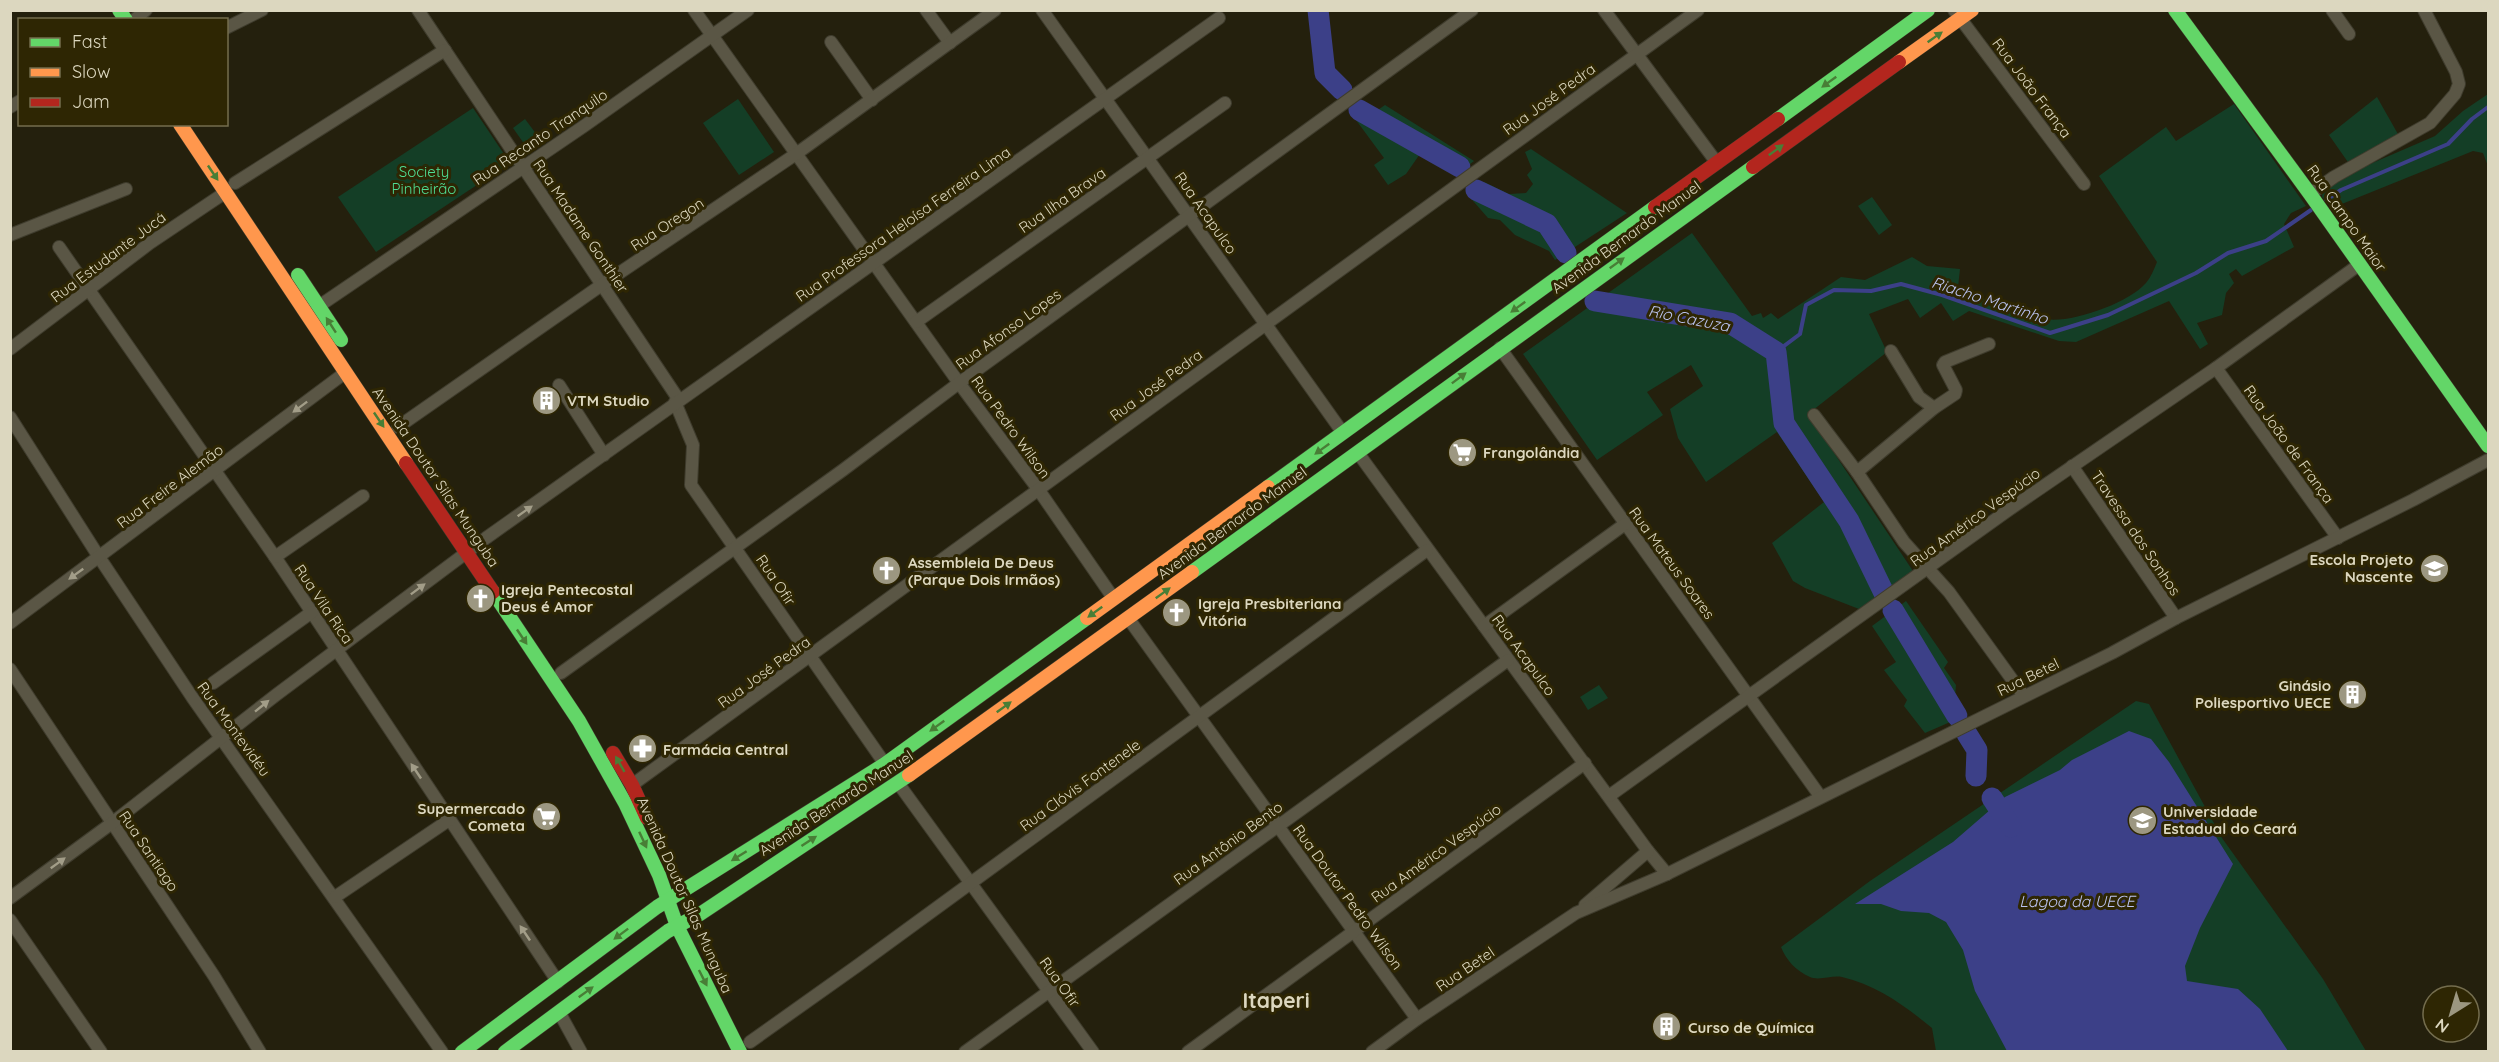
<svg xmlns="http://www.w3.org/2000/svg" width="2499" height="1062" font-family="Quicksand,sans-serif">
<style>
.green{fill:#143e26}
.water{fill:#3c4088}
.lines{fill:none;stroke-linecap:round;stroke-linejoin:round}
.stream{stroke:#3c4088;stroke-width:4}
.river{stroke:#3c4088;stroke-width:21}
.street-casing{stroke:#3f3c2d;stroke-width:14}
.fast-casing{stroke:#3f3c2d;stroke-width:15}
.slow-casing{stroke:#3f3c2d;stroke-width:15}
.jam-casing{stroke:#3f3c2d;stroke-width:15}
.street{stroke:#5a5645;stroke-width:12}
.fast{stroke:#63d668;stroke-width:14}
.slow{stroke:#ff974d;stroke-width:14}
.jam{stroke:#b3261e;stroke-width:14}
.oneway{fill:#487e36}
.oneway2{fill:#a29d88}
.labels{text-anchor:middle;dominant-baseline:central;stroke-width:6;stroke-linejoin:round;paint-order:stroke}
.street-label{font-size:15px;fill:#dcd7bf;stroke:#2e2603}
.park-label{font-size:15px;fill:#4fdd94;stroke:#2e2603}
.poi-label{font-size:15px;font-weight:bold;fill:#dcd7bf;stroke:#2e2603;text-anchor:start}
.water-label{font-size:16px;font-style:italic;fill:#bbc3f1;stroke:#2e2603}
.district-label{font-size:21px;font-weight:bold;fill:#dcd7bf;stroke:#2e2603}
</style>
<rect width="100%" height="100%" fill="#24200d"/>
<g class="green">
<polygon points="2488,94 2488,166 2483,153 2473,151 2332,208 2322,197 2323,190 2354,171 2435,136 2463,111"/>
<polygon points="2377,97 2399,136 2350,165 2329,135"/>
<polygon points="738,99 774,152 739,175 703,123"/>
<path d="M2234,104l72,102 -15,7 -7,11 10,23 -52,29 -6,-7 -7,5 5,9 -8,10 -4,22 -25,8 11,21 -8,5 -31,-48 -93,41 -17,-1 -90,-30 -16,10 -12,-18 -21,15 -12,-19 -39,15 18,38 -79,62 105,157 -54,38 -54,-21 -12,-7 -21,-38 52,-41 -47,-70 -71,50 -28,-44 -8,-29 33,-23 -12,-21 -44,27 16,23 -66,45 -74,-106 169,-121 60,83 9,-3 2,5 8,-5 7,6 63,-42 24,3 47,-23 15,9 33,3 -2,18 8,5c26,9 52,22 79,27 25,5 84,-16 101,-36 5,-6 8,-14 11,-21l-58,-86 67,-49 10,14z"/>
<polygon points="1367,105 1375,112 1385,105 1474,161 1458,173 1422,151 1406,174 1388,185 1374,165 1384,158 1353,116"/>
<polygon points="473,108 510,163 376,252 338,197"/>
<polygon points="525,119 540,139 531,146 525,145 513,128"/>
<polygon points="1531,149 1627,213 1555,260 1549,251 1515,235 1500,220 1488,218 1467,194 1484,182 1509,194 1526,193 1533,184 1527,175 1532,169 1525,152"/>
<polygon points="1872,197 1892,225 1879,235 1858,206"/>
<polygon points="1906,601 1948,662 1944,668 1956,685 1955,697 1964,716 1925,733 1904,706 1907,700 1884,670 1896,662 1872,626"/>
<polygon points="1599,685 1608,698 1588,710 1580,697"/>
<path d="M2136,701l13,3 73,134 101,141 43,72h-430l-4,-23c-27,-22 -55,-43 -90,-51 -10,-2 -23,4 -32,0 -14,-6 -24,-17 -29,-30l89,-66z"/>
</g>
<polygon class="water" points="2129,731 2151,739 2169,762 2233,864 2200,928 2185,966 2187,981 2238,989 2260,1009 2288,1051 2007,1051 1975,991 1963,950 1946,922 1929,913 1901,911 1881,904 1855,904 1953,842 2005,797 2060,770 2072,760"/>
<g class="lines">
<g class="stream">
<polyline points="2326,200 2341,190 2448,144 2472,119 2488,107"/>
<polyline points="1776,352 1800,334 1806,305 1834,290 1871,291 1901,284 1942,295 2050,333 2108,315 2196,273 2228,253 2266,241 2311,210"/>
</g>
<g class="river">
<polyline points="1318,10 1325,73 1342,90"/>
<polyline points="1359,110 1460,167"/>
<polyline points="1476,190 1547,224 1566,253"/>
<polyline points="1595,301 1730,323 1776,352 1784,423 1849,521 1884,593"/>
<polyline points="1893,610 1957,716"/>
<polyline points="1967,734 1977,750 1976,776"/>
<polyline points="1992,798 2011,827"/>
</g>
<defs>
<g id="street">
<polyline points="418,10 679,400"/>
<polyline points="694,10 959,383 1038,489 1114,599"/>
<polyline points="926,10 950,43"/>
<polyline points="1042,10 1343,433"/>
<polyline points="1604,10 1717,163"/>
<polyline points="1954,10 2084,184"/>
<polyline points="2332,10 2349,34"/>
<polyline points="134,20 146,10"/>
<polyline points="226,28 262,10"/>
<polyline points="831,42 872,100"/>
<polyline points="10,107 20,101"/>
<polyline points="235,183 445,50"/>
<polyline points="2310,194 2334,177 2430,123 2455,94 2459,84 2456,72 2424,10"/>
<polyline points="10,235 126,189"/>
<polyline points="59,247 275,557 558,982"/>
<polyline points="319,306 584,126 748,10"/>
<polyline points="916,322 1225,103"/>
<path d="M1500,348c106,150 214,298 320,448"/>
<polyline points="10,349 150,243 226,192"/>
<polyline points="1891,351 1919,397 1934,408"/>
<polyline points="2216,368 2338,538"/>
<polyline points="559,385 604,455"/>
<polyline points="675,402 693,445 691,485 885,764"/>
<polyline points="1814,415 1857,472 1904,542 1949,592 2024,696"/>
<polyline points="10,417 99,557 192,697 442,1052"/>
<polyline points="398,427 603,284 796,154 995,10"/>
<polyline points="1358,453 1648,851 1667,874"/>
<polyline points="2072,466 2176,618"/>
<polyline points="1857,472 1934,408 1955,394 1956,390 1943,365 1945,362 1989,344"/>
<polyline points="275,557 363,496"/>
<polyline points="1128,618 1417,1019"/>
<polyline points="10,623 346,372"/>
<polyline points="1484,626 1625,524"/>
<polyline points="10,669 214,976 260,1052"/>
<polyline points="561,673 843,470 959,383 1472,10"/>
<polyline points="213,683 312,612"/>
<polyline points="898,783 1093,1052"/>
<polyline points="632,785 1698,10"/>
<polyline points="1609,796 2007,511 2216,368 2360,264"/>
<polyline points="335,897 449,820"/>
<polyline points="10,898 112,823 276,695 486,538 1219,18"/>
<polyline points="1585,905 1648,851"/>
<polyline points="10,920 101,1052"/>
<polyline points="559,1012 581,1052"/>
<polyline points="750,1042 857,966 1427,550"/>
<polyline points="965,1052 1508,660"/>
<polyline points="1188,1052 1585,763"/>
<polyline points="1372,1052 1417,1019 1576,913 1667,874 2112,653 2176,618 2413,500 2488,460"/>
</g>
<g id="fast">
<polyline points="119,10 126,20"/>
<polyline points="2175,10 2310,194 2488,446"/>
<polyline points="1778,119 1928,10"/>
<polyline points="298,275 341,340"/>
<polyline points="1268,487 1655,207"/>
<polyline points="1192,572 1753,167"/>
<polyline points="493,592 579,721 625,803 659,875 677,926 740,1052"/>
<polyline points="462,1052 657,907 885,764 1087,618"/>
<polyline points="505,1052 668,931 700,914 909,775"/>
</g>
<g id="slow">
<polyline points="1899,62 1972,10"/>
<polyline points="180,124 406,463"/>
<polyline points="1087,618 1268,487"/>
<polyline points="909,775 1192,572"/>
</g>
<g id="jam">
<polyline points="1753,167 1899,62"/>
<polyline points="1655,207 1778,119"/>
<polyline points="406,463 493,592"/>
<polyline points="613,753 632,785 647,818"/>
</g>
</defs>
<use href="#street" class="street-casing"/>
<use href="#fast" class="fast-casing"/>
<use href="#slow" class="slow-casing"/>
<use href="#jam" class="jam-casing"/>
<use href="#street" class="street"/>
<use href="#fast" class="fast"/>
<use href="#slow" class="slow"/>
<use href="#jam" class="jam"/>
</g>
<defs><path id="oneway-solid" d="M-6-.8H1V-3.2L6.5 0L1 3.2V.8H-6Z" transform="scale(1.5)"/></defs>
<g class="oneway">
<use href="#oneway-solid" transform="translate(1935 37) rotate(-35)"/>
<use href="#oneway-solid" transform="translate(1829 82) rotate(144)"/>
<use href="#oneway-solid" transform="translate(1776 150) rotate(-36)"/>
<use href="#oneway-solid" transform="translate(213 173) rotate(56)"/>
<use href="#oneway-solid" transform="translate(1617 263) rotate(-36)"/>
<use href="#oneway-solid" transform="translate(1518 307) rotate(144)"/>
<use href="#oneway-solid" transform="translate(331 325) rotate(-123)"/>
<use href="#oneway-solid" transform="translate(1459 378) rotate(-37)"/>
<use href="#oneway-solid" transform="translate(379 420) rotate(56)"/>
<use href="#oneway-solid" transform="translate(1322 449) rotate(144)"/>
<use href="#oneway-solid" transform="translate(1163 593) rotate(-36)"/>
<use href="#oneway-solid" transform="translate(1095 612) rotate(144)"/>
<use href="#oneway-solid" transform="translate(522 637) rotate(56)"/>
<use href="#oneway-solid" transform="translate(1004 707) rotate(-36)"/>
<use href="#oneway-solid" transform="translate(937 726) rotate(144)"/>
<use href="#oneway-solid" transform="translate(620 764) rotate(-120)"/>
<use href="#oneway-solid" transform="translate(643 840) rotate(65)"/>
<use href="#oneway-solid" transform="translate(809 841) rotate(-33)"/>
<use href="#oneway-solid" transform="translate(739 856) rotate(148)"/>
<use href="#oneway-solid" transform="translate(621 934) rotate(143)"/>
<use href="#oneway-solid" transform="translate(703 978) rotate(63)"/>
<use href="#oneway-solid" transform="translate(586 992) rotate(-36)"/>
</g>
<g class="oneway2">
<use href="#oneway-solid" transform="translate(300 407) rotate(143)"/>
<use href="#oneway-solid" transform="translate(525 511) rotate(-35)"/>
<use href="#oneway-solid" transform="translate(76 574) rotate(144)"/>
<use href="#oneway-solid" transform="translate(418 589) rotate(-37)"/>
<use href="#oneway-solid" transform="translate(262 706) rotate(-39)"/>
<use href="#oneway-solid" transform="translate(416 771) rotate(-124)"/>
<use href="#oneway-solid" transform="translate(58 863) rotate(-36)"/>
<use href="#oneway-solid" transform="translate(525 933) rotate(-124)"/>
</g>
<defs>
<symbol id="building-disc" viewBox="-11 -11 22 22"><circle r="9.5" fill="#9c9781" stroke="#2e2603"/><path d="M-4-6H4V6H1V3H-1V6H-4ZM-2.5-4.3h1.7v1.8h-1.7ZM.8-4.3h1.7v1.8H.8ZM-2.5-1h1.7V.8h-1.7ZM.8-1h1.7V.8H.8Z" fill="#fff"/></symbol>
<symbol id="supermarket-disc" viewBox="-11 -11 22 22"><circle r="9.5" fill="#9c9781" stroke="#2e2603"/><path d="M-6-5.5h2.5l.6 2H6L4.5 2H-2.5L-4.4-4H-6ZM-1.5 3.2a1.3 1.3 0 1 0 .1 0ZM3 3.2a1.3 1.3 0 1 0 .1 0Z" fill="#fff"/></symbol>
<symbol id="school-disc" viewBox="-11 -11 22 22"><circle r="9.5" fill="#9c9781" stroke="#2e2603"/><path d="M0-5L7-2L0 1L-7-2ZM-4 1L0 2.5L4 1V4Q0 6-4 4Z" fill="#fff"/></symbol>
<symbol id="church-disc" viewBox="-11 -11 22 22"><circle r="9.5" fill="#9c9781" stroke="#2e2603"/><path d="M-1.2-6h2.4v3.5h3.3v2.4h-3.3V6h-2.4V-.1h-3.3v-2.4h3.3Z" fill="#fff"/></symbol>
<symbol id="pharmacy-disc" viewBox="-11 -11 22 22"><circle r="9.5" fill="#9c9781" stroke="#2e2603"/><path d="M-2-6h4v4h4v4h-4v4h-4v-4h-4v-4h4Z" fill="#fff"/></symbol>
<symbol id="university-disc" viewBox="-11 -11 22 22"><circle r="9.5" fill="#9c9781" stroke="#2e2603"/><path d="M0-5L7-2L0 1L-7-2ZM-4 1L0 2.5L4 1V4Q0 6-4 4Z" fill="#fff"/></symbol>
</defs>
<g fill-rule="evenodd">
<use href="#building-disc" x="530" y="384" width="33" height="33"/>
<use href="#supermarket-disc" x="1446" y="436" width="33" height="33"/>
<use href="#school-disc" x="2418" y="552" width="33" height="33"/>
<use href="#church-disc" x="870" y="554" width="33" height="33"/>
<use href="#church-disc" x="464" y="582" width="33" height="33"/>
<use href="#church-disc" x="1160" y="596" width="33" height="33"/>
<use href="#building-disc" x="2336" y="678" width="33" height="33"/>
<use href="#pharmacy-disc" x="626" y="732" width="33" height="33"/>
<use href="#supermarket-disc" x="530" y="800" width="33" height="33"/>
<use href="#university-disc" x="2126" y="804" width="33" height="33"/>
<use href="#building-disc" x="1650" y="1010" width="33" height="33"/>
</g>
<g class="labels">
<g class="street-label">
<text transform="translate(2032 88) rotate(53)">Rua João França</text>
<text transform="translate(1549 99) rotate(-36)">Rua José Pedra</text>
<text transform="translate(540 137) rotate(-34)">Rua Recanto Tranquilo</text>
<text transform="translate(1062 200) rotate(-35)">Rua Ilha Brava</text>
<text transform="translate(1206 213) rotate(55)">Rua Acapulco</text>
<text transform="translate(2347 218) rotate(55)">Rua Campo Maior</text>
<text transform="translate(667 224) rotate(-33)">Rua Oregon</text>
<text transform="translate(903 224) rotate(-35)">Rua Professora Heloísa Ferreira Lima</text>
<text transform="translate(581 226) rotate(56)">Rua Madame Gonthier</text>
<text transform="translate(1626 237) rotate(-36)">Avenida Bernardo Manuel</text>
<text transform="translate(108 257) rotate(-37)">Rua Estudante Jucá</text>
<text transform="translate(1008 329) rotate(-36)">Rua Afonso Lopes</text>
<text transform="translate(1156 385) rotate(-36)">Rua José Pedra</text>
<text transform="translate(1011 427) rotate(54)">Rua Pedro Wilson</text>
<text transform="translate(2289 444) rotate(54)">Rua João de França</text>
<text transform="translate(436 477) rotate(56)">Avenida Doutor Silas Munguba</text>
<text transform="translate(170 486) rotate(-37)">Rua Freire Alemão</text>
<text transform="translate(1975 517) rotate(-36)">Rua Américo Vespúcio</text>
<text transform="translate(1232 523) rotate(-36)">Avenida Bernardo Manuel</text>
<text transform="translate(2136 533) rotate(56)">Travessa dos Sonhos</text>
<text transform="translate(1672 563) rotate(54)">Rua Mateus Soares</text>
<text transform="translate(776 580) rotate(56)">Rua Ofir</text>
<text transform="translate(324 604) rotate(56)">Rua Vila Rica</text>
<text transform="translate(1524 655) rotate(54)">Rua Acapulco</text>
<text transform="translate(764 672) rotate(-36)">Rua José Pedra</text>
<text transform="translate(2028 677) rotate(-26)">Rua Betel</text>
<text transform="translate(234 729) rotate(54)">Rua Montevidéu</text>
<text transform="translate(1080 785) rotate(-36)">Rua Clóvis Fontenele</text>
<text transform="translate(836 803) rotate(-33)">Avenida Bernardo Manuel</text>
<text transform="translate(1228 843) rotate(-36)">Rua Antônio Bento</text>
<text transform="translate(149 851) rotate(56)">Rua Santiago</text>
<text transform="translate(1436 853) rotate(-36)">Rua Américo Vespúcio</text>
<text transform="translate(685 895) rotate(66)">Avenida Doutor Silas Munguba</text>
<text transform="translate(1348 897) rotate(54)">Rua Doutor Pedro Wilson</text>
<text transform="translate(1465 969) rotate(-34)">Rua Betel</text>
<text transform="translate(1060 982) rotate(54)">Rua Ofir</text>
</g>
<g class="park-label">
<text x="424" y="171">Society<tspan x="424" dy="17">Pinheirão</tspan></text>
</g>
<g class="poi-label">
<text x="567" y="400">VTM Studio</text>
<text x="1483" y="452">Frangolândia</text>
<text x="2413" y="559" text-anchor="end">Escola Projeto<tspan x="2413" dy="17">Nascente</tspan></text>
<text x="908" y="562">Assembleia De Deus<tspan x="908" dy="17">(Parque Dois Irmãos)</tspan></text>
<text x="501" y="589">Igreja Pentecostal<tspan x="501" dy="17">Deus é Amor</tspan></text>
<text x="1198" y="603">Igreja Presbiteriana<tspan x="1198" dy="17">Vitória</tspan></text>
<text x="2331" y="685" text-anchor="end">Ginásio<tspan x="2331" dy="17">Poliesportivo UECE</tspan></text>
<text x="663" y="749">Farmácia Central</text>
<text x="525" y="808" text-anchor="end">Supermercado<tspan x="525" dy="17">Cometa</tspan></text>
<text x="2163" y="811">Universidade<tspan x="2163" dy="17">Estadual do Ceará</tspan></text>
<text x="1688" y="1027">Curso de Química</text>
</g>
<g class="water-label">
<text transform="translate(1990 300) rotate(18)">Riacho Martinho</text>
<text transform="translate(1689 318) rotate(11)">Rio Cazuza</text>
<text x="2077" y="901">Lagoa da UECE</text>
</g>
<g class="district-label">
<text x="1276" y="1000">Itaperi</text>
</g>
</g>
<rect width="2499" height="1062" fill="none" stroke="#dcd7bf" stroke-width="24"/>
<rect x="18" y="18" width="210" height="108" fill="#2e2603" stroke="#746d4e" stroke-width="1.5"/>
<rect x="30" y="38" width="30" height="9" fill="#63d668" stroke="#746d4e" stroke-width="1.5"/>
<text x="72" y="48" font-size="18" fill="#dcd7bf">Fast</text>
<rect x="30" y="68" width="30" height="9" fill="#ff974d" stroke="#746d4e" stroke-width="1.5"/>
<text x="72" y="78" font-size="18" fill="#dcd7bf">Slow</text>
<rect x="30" y="98" width="30" height="9" fill="#b3261e" stroke="#746d4e" stroke-width="1.5"/>
<text x="72" y="108" font-size="18" fill="#dcd7bf">Jam</text>
<g transform="translate(2451 1014) rotate(217)"><circle r="28" fill="#2e2603" stroke="#746d4e" stroke-width="1.5"/>
<path d="M0-4.5L10 22L0 15L-10 22Z" fill="#9c9781"/>
<text y="-9" font-size="16" font-weight="bold" text-anchor="middle" fill="#dcd7bf">N</text>
</g>
</svg>
